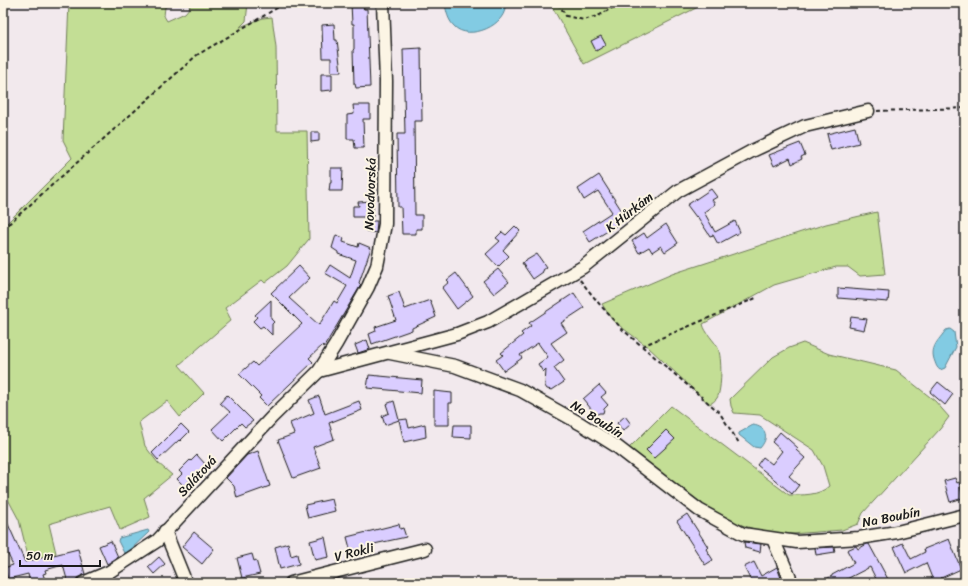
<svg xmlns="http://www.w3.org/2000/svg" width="968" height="586" font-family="Sriracha,sans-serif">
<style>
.green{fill:#c3de95;stroke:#707d58;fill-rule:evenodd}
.water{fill:#82cbe3;stroke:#598593}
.building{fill:#dacdff;stroke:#1c1c1c}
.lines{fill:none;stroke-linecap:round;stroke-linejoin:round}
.minor-casing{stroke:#1c1c1c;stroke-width:15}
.path{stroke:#1c1c1c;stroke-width:2;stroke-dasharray:4 3;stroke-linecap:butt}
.minor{stroke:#fcf5e5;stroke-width:12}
.labels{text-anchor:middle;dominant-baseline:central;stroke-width:4;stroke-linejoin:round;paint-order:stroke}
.street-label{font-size:13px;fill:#1c1c1c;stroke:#fcf5e5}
</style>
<rect width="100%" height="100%" fill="#f2e9ed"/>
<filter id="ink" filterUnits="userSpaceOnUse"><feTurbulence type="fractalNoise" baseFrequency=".025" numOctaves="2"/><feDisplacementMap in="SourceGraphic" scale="8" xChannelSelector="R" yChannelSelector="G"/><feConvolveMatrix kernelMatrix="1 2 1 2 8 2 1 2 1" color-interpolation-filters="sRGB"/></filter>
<g filter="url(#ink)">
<g class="green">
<path d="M69,3h179l-2,18 -6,6 23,-9 9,-1 4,30 1,84h30l2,108 -22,27 -22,17 -3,-3 -37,28 6,12 -52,45 25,28 -24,24 -13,-16 -28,21 6,24 13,17 14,12 -28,23 6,19 -30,13 -10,-24 -61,18 7,29 -27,7 -10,-40 -16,-30v-263l69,-69 -9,-18zM172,4l17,1 1,2 -5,6 -18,8 -3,-5 1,-9z"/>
<polygon points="550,3 706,3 584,64"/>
<path d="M877,212l8,62 -25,2 -12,-9h-12l-62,18 -71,39c2,9 11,16 15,24 4,9 4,42 -1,50 -2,3 -5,5 -8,6l-61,-57 -36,-27 -10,-16 70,-30 154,-50z"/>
<path d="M803,343l26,11 67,16 39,31 14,16 -9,12 -77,84 -5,11 -16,6 -51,4 -25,-1 -33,-11 -28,-16 -76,-58 42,-42 118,89c13,0 30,1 40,-9l-6,-20 -9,-16 -54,-35 -26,-2 -3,-7 -1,-7 43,-42 16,-9z"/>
</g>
<g class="water">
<path d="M445,3h60c4,22 -37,39 -51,23 -6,-6 -8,-15 -9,-23z"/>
<path d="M950,329l4,3 2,15 -11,21 -5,2c-3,-2 -4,-5 -5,-8 -6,-14 3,-21 11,-32z"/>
<path d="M753,425c14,2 16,13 7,23l-6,-1 -15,-12v-2z"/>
<polygon points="148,530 149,532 127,553 124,553 118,541 119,538"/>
</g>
<g class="building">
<polygon points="351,3 363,3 364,9 367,9 370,87 356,88 355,84 354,84 353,50 354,49 354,24 352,24"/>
<polygon points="334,24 335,40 337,40 341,72 331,72 331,58 323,58 322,25"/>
<polygon points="601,36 606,45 596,51 591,41"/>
<polygon points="421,48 422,121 414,121 415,215 422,215 422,229 416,229 416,234 402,234 401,207 398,207 397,134 405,134 403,49"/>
<polygon points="321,74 332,74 332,90 321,91"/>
<polygon points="353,105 370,105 370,119 363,119 364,148 355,148 354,139 347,139 347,115 354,114"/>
<polygon points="855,127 859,143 831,150 827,134"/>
<polygon points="311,132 319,132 319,141 311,142"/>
<polygon points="800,143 805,155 801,157 802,159 792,164 790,158 774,166 769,155"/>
<polygon points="331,168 343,168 342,191 329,191 330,183 331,183"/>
<polygon points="599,175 627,219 590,242 583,231 612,212 598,191 584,200 578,189"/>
<polygon points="711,189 717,197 712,200 715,204 704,212 715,232 735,221 740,232 718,244 713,235 710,236 697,216 696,217 687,205"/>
<polygon points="373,201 373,217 353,217 353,206 359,206 358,202"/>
<polygon points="368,221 377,221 376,233 366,231"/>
<polygon points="666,224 678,243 665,252 661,246 652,252 649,247 639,253 632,241 644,233 647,238"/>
<polygon points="515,226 520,231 503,250 509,256 498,267 486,254 500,241 496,238 502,232 506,235"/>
<polygon points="336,235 344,238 343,242 358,247 359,243 371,248 359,283 361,285 324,347 323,345 309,358 313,362 267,406 259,398 261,396 239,374 253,362 257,366 302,324 271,293 299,266 310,278 289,298 319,325 334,301 337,303 347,286 325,273 330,265 350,278 356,260 338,254 338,252 332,248"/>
<polygon points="537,254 546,267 542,270 543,272 533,279 522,263"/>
<polygon points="498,269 509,282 494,294 483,281"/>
<polygon points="456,273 473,296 457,309 442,288 449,282 447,280"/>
<polygon points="838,288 889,292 888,302 838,298"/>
<polygon points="399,292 405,309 430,300 436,317 412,328 412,330 372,344 369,334 376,331 375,327 396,320 388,296"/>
<polygon points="574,293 584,308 561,323 567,332 551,343 564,360 554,368 564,382 552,390 547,389 545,386 546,369 543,372 538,364 548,357 538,343 520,355 522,358 504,371 496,360 503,355 501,353 523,335 521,333 531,326 529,323"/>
<polygon points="271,300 271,319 274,322 272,324 272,335 263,326 260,328 253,321 257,317 255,315"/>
<polygon points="851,317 867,319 864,330 849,327"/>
<polygon points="367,340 370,349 358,353 355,345"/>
<polygon points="369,375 422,380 421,393 367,388"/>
<polygon points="938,382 953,394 945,405 930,392"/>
<polygon points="599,385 606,393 601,397 608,405 604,409 603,413 599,413 596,415 583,399"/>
<polygon points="434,391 452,393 452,403 449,403 449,425 434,425"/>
<polygon points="227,395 253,421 245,427 241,423 223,441 212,429 230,412 220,403"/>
<polygon points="319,396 325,414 359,401 362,410 329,423 334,439 313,447 321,468 293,478 278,440 294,434 290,423 314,413 309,400"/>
<polygon points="394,401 399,420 385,425 382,416 389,413 386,404"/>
<polygon points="625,416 631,424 623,431 617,423"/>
<polygon points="407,419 409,428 425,424 426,437 404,442 399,420"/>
<polygon points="181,424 189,432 180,441 179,440 158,460 152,453"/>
<polygon points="454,425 471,425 471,438 453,437"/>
<polygon points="666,430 675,439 654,458 646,450"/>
<polygon points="780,432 798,448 796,450 805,458 789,476 799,485 792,494 757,465 763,457 772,464 782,451 772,442"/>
<polygon points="258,451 270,486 237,498 234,486 226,478 247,455"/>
<polygon points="197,455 206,465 184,486 177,479 182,474 179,471 190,460 191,461"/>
<polygon points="955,478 957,483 959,482 963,498 950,502 944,481"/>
<polygon points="332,499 335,511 308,518 305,505"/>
<polygon points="3,513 25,562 78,549 85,574 77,578 76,583 68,583 63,565 45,570 46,573 43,574 46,583 30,583 28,574 8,579 4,568 13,565 3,544"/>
<polygon points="687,514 708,547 706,549 713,560 705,565 677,521"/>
<polygon points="399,524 400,529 403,528 406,537 374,544 374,546 351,552 347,537"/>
<polygon points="194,532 214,549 202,564 182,547"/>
<polygon points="325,537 329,557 315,560 310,541"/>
<polygon points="949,539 961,569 941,578 943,583 934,583 926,563 906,573 894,547 903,543 911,559 925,552 924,549"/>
<polygon points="111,541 118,557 107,564 99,546"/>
<polygon points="744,542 761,544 760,552 745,548"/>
<polygon points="288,543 291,556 297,554 299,564 280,569 275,547"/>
<polygon points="867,544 869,544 889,581 884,583 878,583 870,567 839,583 818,583 832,576 832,575 854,563 847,550 856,546 858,549"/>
<polygon points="834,547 835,552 816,555 815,548"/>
<polygon points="252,554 254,561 256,560 260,574 242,578 237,558"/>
<polygon points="159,557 165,564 154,574 148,567"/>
<polygon points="754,562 761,576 777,567 781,578 771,583 748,583 751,581 744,567"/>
</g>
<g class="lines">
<defs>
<g id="minor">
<polyline points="390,353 455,366 520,390 581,424 616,446 699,510 743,534 797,542 859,538 897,532 965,515"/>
<polyline points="319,371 457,334 488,322 583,267 678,191 752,151 805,126 868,111"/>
<polyline points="165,531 186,583"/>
<polyline points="773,539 792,583"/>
<polyline points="83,583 109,572 157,541 272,417 319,371 336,344 368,287 377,266 385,224 386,81 383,3"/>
<polyline points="291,583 425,549"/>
</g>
</defs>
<use href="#minor" class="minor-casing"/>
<g class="path">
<polyline points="558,3 566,16 584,20 600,15 620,3"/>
<polyline points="877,111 965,108"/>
<polyline points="3,229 197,55 277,8 288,3"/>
<polyline points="580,280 601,306 623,330 719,412 739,443"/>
<polyline points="642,346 756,298"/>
</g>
<use href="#minor" class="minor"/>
</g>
</g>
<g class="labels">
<g class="street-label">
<text transform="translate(370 194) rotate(-88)">Novodvorská</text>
<text transform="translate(629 212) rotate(-38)">K Hůrkám</text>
<text transform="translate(597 419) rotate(32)">Na Boubín</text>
<text transform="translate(197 476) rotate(-47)">Salátová</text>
<text transform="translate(891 517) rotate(-11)">Na Boubín</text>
<text transform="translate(354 552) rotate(-14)">V Rokli</text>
</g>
</g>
<rect width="968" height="586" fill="none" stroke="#fcf5e5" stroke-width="16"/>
<rect x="8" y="8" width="952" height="570" fill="none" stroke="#1c1c1c" stroke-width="1.5" filter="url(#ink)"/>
<path d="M20 560v6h80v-6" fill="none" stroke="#1c1c1c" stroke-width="2"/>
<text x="26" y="560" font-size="12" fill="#1c1c1c" stroke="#fcf5e5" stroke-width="3" paint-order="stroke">50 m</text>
</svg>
